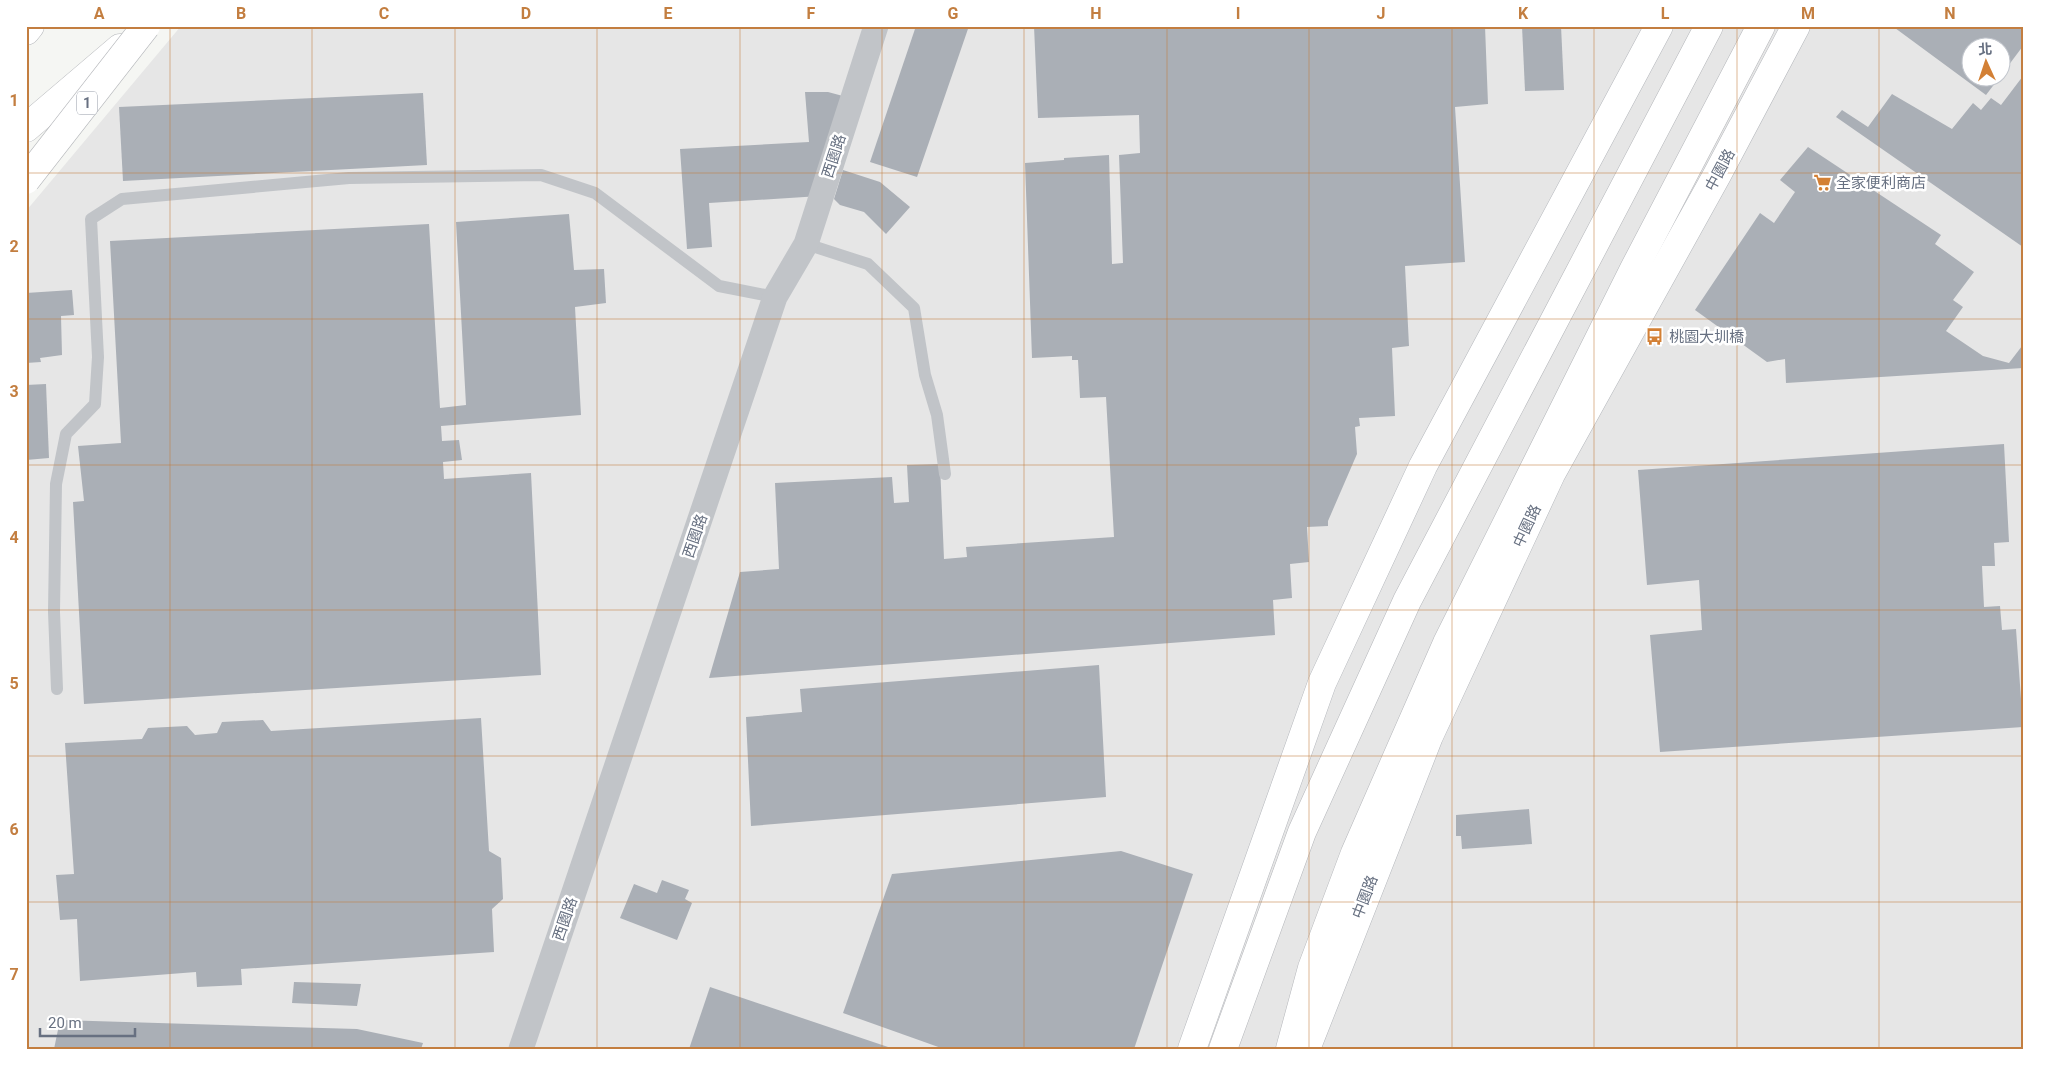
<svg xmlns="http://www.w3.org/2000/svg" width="2049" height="1075" font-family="Roboto,'Noto Sans TC',sans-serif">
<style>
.built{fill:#e6e6e6;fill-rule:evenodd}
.building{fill:#aaafb6}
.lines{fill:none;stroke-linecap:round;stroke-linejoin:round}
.secondary-casing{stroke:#b4b7bc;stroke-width:29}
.motorway-casing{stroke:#b4b6ba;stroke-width:29}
.service{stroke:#c1c4c8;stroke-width:12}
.minor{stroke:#c1c4c8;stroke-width:25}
.secondary{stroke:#fff;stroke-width:28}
.motorway{stroke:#fff;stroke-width:28}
.motorway-bridge-casing{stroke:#b4b6ba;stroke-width:29;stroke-linecap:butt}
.motorway-bridge{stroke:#fff;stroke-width:28}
.grid{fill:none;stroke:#c37e40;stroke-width:1;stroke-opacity:0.55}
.labels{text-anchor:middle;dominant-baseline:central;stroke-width:5;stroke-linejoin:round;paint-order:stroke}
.shield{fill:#fff;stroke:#959ba7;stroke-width:1}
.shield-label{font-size:14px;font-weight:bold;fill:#677081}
.street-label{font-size:15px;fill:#677081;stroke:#fff}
.poi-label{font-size:15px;fill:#677081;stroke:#fff;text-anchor:start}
.neatline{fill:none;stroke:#c37e40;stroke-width:2}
.grid-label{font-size:16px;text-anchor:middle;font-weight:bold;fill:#c37e40}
</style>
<rect width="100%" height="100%" fill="#f5f6f3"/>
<path class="built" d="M181,26h1842v1023h-1997v-838zM1972,48h30v30h-30z"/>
<g class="building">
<polygon points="916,26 969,26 917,177 870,162"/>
<polygon points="1034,26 1485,26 1488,104 1455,107 1465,262 1405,266 1409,346 1392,348 1395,416 1359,418 1360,426 1355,427 1357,454 1328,521 1328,526 1307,527 1309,562 1290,564 1292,598 1273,600 1275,635 709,678 740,572 779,569 775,483 892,477 894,503 909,502 907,465 940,464 944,559 967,557 966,547 1114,537 1106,397 1080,398 1078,360 1072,360 1072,356 1032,358 1025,163 1064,160 1064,158 1109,155 1112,264 1123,263 1119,155 1140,153 1139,115 1038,118"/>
<polygon points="1522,26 1561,26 1564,90 1525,91"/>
<polygon points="1896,26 2023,26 2023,46 2002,74 2002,48 1972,48 1972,78 1999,78 1986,95 1895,28"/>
<polygon points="2023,76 2023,247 1836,117 1842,110 1868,127 1892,94 1952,129 1973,103 1981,110 1991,98 2001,105"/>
<polygon points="805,92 828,92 854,99 820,196 709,203 712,247 687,249 680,149 809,142"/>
<polygon points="423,93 427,165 123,181 119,107"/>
<polygon points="1808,147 1941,235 1935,244 1974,272 1953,300 1963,307 1946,331 1983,356 2009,363 2022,346 2023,368 1786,383 1785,359 1767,362 1695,310 1760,213 1774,223 1795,192 1780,180"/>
<polygon points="843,170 880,182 910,207 886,234 864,212 840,205 834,199"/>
<polygon points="569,214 574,270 604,269 606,303 575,307 581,415 441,426 442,441 459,440 462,460 443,462 444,479 531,473 541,675 84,704 73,502 84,501 78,446 121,443 110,241 429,224 440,408 466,405 456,222"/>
<polygon points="72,290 74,315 61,316 62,355 40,358 41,362 26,363 26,293"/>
<polygon points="46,384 49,458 26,460 26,385"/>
<polygon points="2004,444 2009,542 1994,543 1995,566 1982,566 1984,607 2000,606 2002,630 2016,629 2023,727 1660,752 1650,635 1702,630 1699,580 1647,585 1638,470"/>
<polygon points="1099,665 1106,797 751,826 746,717 802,712 800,689"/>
<polygon points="481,718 489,851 501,858 503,899 492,909 494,952 241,969 242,985 197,987 196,972 80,981 77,919 60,920 56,875 74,874 65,743 142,739 148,728 187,726 195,735 217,733 222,722 263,720 271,731"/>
<polygon points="1529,809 1532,844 1462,849 1461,836 1456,836 1456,815"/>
<polygon points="1121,851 1193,874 1134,1049 944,1049 843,1013 892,874"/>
<polygon points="662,880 689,890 685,899 692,903 677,940 620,918 634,884 657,893"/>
<polygon points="294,982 361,984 357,1006 292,1003"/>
<polygon points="710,987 891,1048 891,1049 689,1049"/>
<polygon points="60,1020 357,1029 423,1043 421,1049 54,1049"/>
</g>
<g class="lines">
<defs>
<g id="secondary">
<polyline points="1192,1049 1322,683 1423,466 1659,26"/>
<polyline points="1306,1049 1429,736 1551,474 1717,175 1796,26"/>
</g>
<g id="motorway">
<polyline points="26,31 30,26"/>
<polyline points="26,128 120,48"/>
<polyline points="1223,1049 1302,832 1407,601 1709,26"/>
<polyline points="1290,1049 1312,968 1355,853 1447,643 1634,269 1761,26"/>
</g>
</defs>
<use href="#secondary" class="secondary-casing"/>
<use href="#motorway" class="motorway-casing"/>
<g class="service">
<polyline points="806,244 868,264 914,308 925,375 937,415 945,474"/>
<polyline points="57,689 54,612 56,484 66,434 95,404 98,357 91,219 122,199 349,178 541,175 595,193 719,286 775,297"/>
</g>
<polyline class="minor" points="521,1049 775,297 806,244 876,26"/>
<use href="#secondary" class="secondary"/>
<use href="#motorway" class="motorway"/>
<defs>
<polyline id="motorway-bridge" points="26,180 146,26"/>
</defs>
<use href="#motorway-bridge" class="motorway-bridge-casing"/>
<use href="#motorway-bridge" class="motorway-bridge"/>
</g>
<path class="grid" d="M170,26v1023M312,26v1023M455,26v1023M597,26v1023M740,26v1023M882,26v1023M1024,26v1023M1167,26v1023M1309,26v1023M1452,26v1023M1594,26v1023M1737,26v1023M1879,26v1023M26,173h1997M26,319h1997M26,465h1997M26,610h1997M26,756h1997M26,902h1997"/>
<defs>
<symbol id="supermarket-bare" viewBox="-9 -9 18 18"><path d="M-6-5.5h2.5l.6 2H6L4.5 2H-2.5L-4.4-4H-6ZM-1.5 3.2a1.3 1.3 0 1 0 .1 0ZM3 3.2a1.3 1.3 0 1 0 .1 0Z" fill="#d38035" stroke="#fff" stroke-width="2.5" paint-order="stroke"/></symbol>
<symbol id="bus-bare" viewBox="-9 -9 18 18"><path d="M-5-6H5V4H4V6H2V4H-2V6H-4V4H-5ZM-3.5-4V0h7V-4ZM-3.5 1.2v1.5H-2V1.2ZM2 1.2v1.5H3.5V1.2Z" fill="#d38035" stroke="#fff" stroke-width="2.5" paint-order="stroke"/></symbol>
</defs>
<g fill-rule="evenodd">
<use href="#supermarket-bare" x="1810" y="170" width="25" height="25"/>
<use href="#bus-bare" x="1642" y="324" width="25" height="25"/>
</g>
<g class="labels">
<rect class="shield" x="77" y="91.5" width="20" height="23" rx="4"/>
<g class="shield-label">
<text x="87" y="103">1</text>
</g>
<g class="street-label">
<text transform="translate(834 156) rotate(-72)">西園路</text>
<text transform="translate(1720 170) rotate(-62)">中園路</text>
<text transform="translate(1527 526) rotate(-65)">中園路</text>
<text transform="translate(695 536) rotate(-71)">西園路</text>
<text transform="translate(1365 897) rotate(-69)">中園路</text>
<text transform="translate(565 919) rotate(-71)">西園路</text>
</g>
<g class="poi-label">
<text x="1836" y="183">全家便利商店</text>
<text x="1669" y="337">桃園大圳橋</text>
</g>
</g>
<rect width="2049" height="1075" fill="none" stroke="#ffffff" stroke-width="55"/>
<g transform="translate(1986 62) rotate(357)"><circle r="24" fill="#ffffff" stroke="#c2c6cd"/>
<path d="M0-4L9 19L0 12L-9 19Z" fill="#d38035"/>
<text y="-8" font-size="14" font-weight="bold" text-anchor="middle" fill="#677081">北</text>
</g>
<path d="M40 1028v8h95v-8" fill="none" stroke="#677081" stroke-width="2.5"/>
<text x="48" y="1028" font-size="15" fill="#677081" stroke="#ffffff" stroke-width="4" paint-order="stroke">20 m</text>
<rect x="28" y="28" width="1994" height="1020" class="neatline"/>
<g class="grid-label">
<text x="99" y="19">A</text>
<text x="241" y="19">B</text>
<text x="384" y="19">C</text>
<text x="526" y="19">D</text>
<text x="668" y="19">E</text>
<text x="811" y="19">F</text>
<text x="953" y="19">G</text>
<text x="1096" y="19">H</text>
<text x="1238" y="19">I</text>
<text x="1381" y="19">J</text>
<text x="1523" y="19">K</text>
<text x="1665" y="19">L</text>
<text x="1808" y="19">M</text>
<text x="1950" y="19">N</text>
<text x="14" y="106">1</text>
<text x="14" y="252">2</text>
<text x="14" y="397">3</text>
<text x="14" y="543">4</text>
<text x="14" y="689">5</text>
<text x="14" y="835">6</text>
<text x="14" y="980">7</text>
</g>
</svg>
